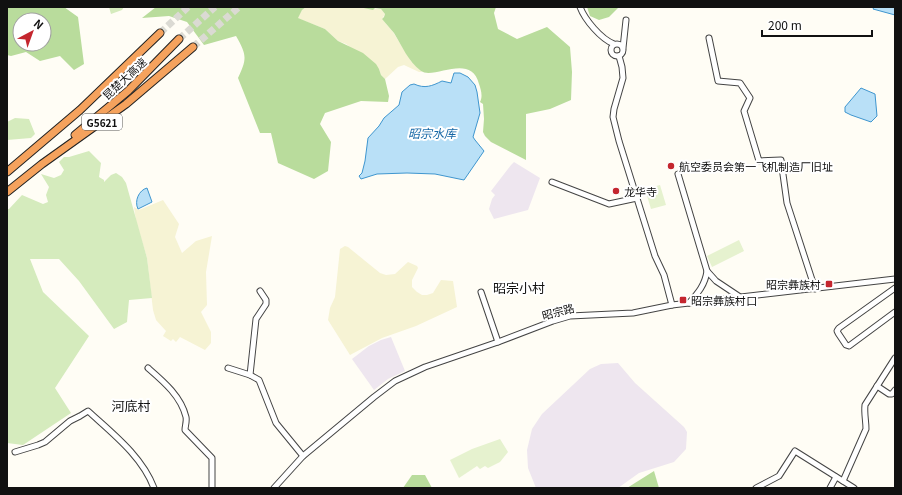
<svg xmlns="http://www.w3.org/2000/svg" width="902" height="495" font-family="Georgia,'Noto Sans SC',serif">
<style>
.industrial{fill:#eee6ef}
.farmland{fill:#f6f3d4}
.green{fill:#d5ebbd}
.forest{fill:#b9dc9c;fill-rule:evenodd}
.pitch{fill:#e6f2cf}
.water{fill:#b9e0f7;stroke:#3f96cf}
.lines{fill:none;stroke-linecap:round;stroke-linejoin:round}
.highway-tunnel{stroke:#dbdad3;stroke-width:7;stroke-dasharray:7 3.5;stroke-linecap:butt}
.minor-casing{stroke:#444;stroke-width:7}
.highway-casing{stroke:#222;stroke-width:9}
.minor{stroke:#fff;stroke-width:5}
.highway{stroke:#f5a25d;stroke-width:7}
.poi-dot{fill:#c4262e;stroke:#fff;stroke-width:1.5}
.labels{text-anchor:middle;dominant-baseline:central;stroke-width:4;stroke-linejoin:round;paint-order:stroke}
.shield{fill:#fff;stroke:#585858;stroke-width:1}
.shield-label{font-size:10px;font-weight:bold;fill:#111}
.street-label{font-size:11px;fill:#111;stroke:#fff}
.poi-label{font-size:11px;fill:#111;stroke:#fff;text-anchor:start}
.water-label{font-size:12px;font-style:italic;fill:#1768a6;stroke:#fff}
.quarter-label{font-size:13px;fill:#111;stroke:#fff}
</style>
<rect width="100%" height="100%" fill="#fffdf5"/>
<g class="industrial">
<polygon points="514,162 540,178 528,210 494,219 489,209 492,199 495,195 491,191 511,165"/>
<polygon points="391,337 405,371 388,379 374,390 352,359 369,346 381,340"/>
<polygon points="618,363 635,383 684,427 687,432 686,449 674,462 639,473 618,488 536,488 528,468 527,450 532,429 542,414 590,369 601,364"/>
</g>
<g class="farmland">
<polygon points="306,7 359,7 381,9 385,14 382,19 393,32 411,61 422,72 419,72 404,65 398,67 385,79 381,75 379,69 346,44 338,41 325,29 297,18 302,10"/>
<polygon points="163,200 179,224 175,237 182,253 196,241 212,236 206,272 207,305 201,312 211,332 211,343 205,350 180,337 176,342 173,339 171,341 163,336 166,331 156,320 153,310 147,258 136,221 134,207 139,210"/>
<polygon points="345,246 348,247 380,273 386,275 395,274 408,262 417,266 418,268 412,280 412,287 417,292 422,295 427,295 433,293 441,280 453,281 457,307 416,326 382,338 350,355 328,320 330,308 335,297 340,249"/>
</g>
<g class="green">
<polygon points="109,7 124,7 122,10 111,14"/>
<polygon points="15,118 29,119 35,134 31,138 7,140 7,122"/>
<polygon points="89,151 101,163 99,177 104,180 104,182 111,175 116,173 122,177 126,183 147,258 152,298 129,300 127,322 114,329 79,281 59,259 30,259 43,292 89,336 55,388 71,413 23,445 7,443 7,209 9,209 22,195 43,204 48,202 46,195 49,187 41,174 54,178 61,175 64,170 59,162 64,157 69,157"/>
</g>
<g class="forest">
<path d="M7,7h57l14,10 6,47 -10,6 -14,-14 -20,5 -14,-9 -15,4 -4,-1zM20,20h24v24h-24z"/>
<path d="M156,7h150l-4,3 -4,8 27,11 13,12 25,12 13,11 3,5 2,6 4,4 4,17 -1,6 -27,-1 -36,12 -5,11 11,18 -3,29 -14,8 -36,-16 -7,-30h-11l-22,-55c9,-19 9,-23 -2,-42l-32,9 -17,-23 -18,-6 -27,2z"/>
<path d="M359,7h137l-2,6 4,16 19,10 30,-12 23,20 2,25 -1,28 -21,9 -24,5v46l-35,-18 -6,-6 -2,-4 1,-13 -1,-15 -3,-2c3,-6 1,-12 -1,-18 -8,-32 -45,-4 -58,-13 -13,-10 -19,-25 -27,-38 -4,-5 -8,-9 -12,-14l2,-2 1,-3 -4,-5 -6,-1 -2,2z"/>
<polygon points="587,7 619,7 609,17 599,20 590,16"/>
<polygon points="654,471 659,488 627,488"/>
<polygon points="412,475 425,475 432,488 403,488"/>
</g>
<g class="pitch">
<polygon points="660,185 666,205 651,209 645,189"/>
<polygon points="739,240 744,251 712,267 707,256"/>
<polygon points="500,439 508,452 500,462 488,468 485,466 480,469 477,466 459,478 450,460 472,449"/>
</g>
<g class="water">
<polygon points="874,7 895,7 895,15 873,9"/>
<path d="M454,73h6l8,4 7,8 2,7 3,21 -7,24 2,3 9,11 -20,29 -29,-6 -28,-1 -30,1 -16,5 -2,-3 3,-3 3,-12 3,-23 11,-12 5,-8 15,-13 3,-13 8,-7 4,-1c11,5 18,2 28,-3l9,2z"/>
<polygon points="861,88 875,94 877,116 871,122 851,115 845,112 845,107"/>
<path d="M147,188l5,14 -14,7c-4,-8 1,-19 9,-21z"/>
</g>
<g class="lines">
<g class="highway-tunnel">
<polyline points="160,33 188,7"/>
<polyline points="179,39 215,7"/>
<polyline points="193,47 239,7"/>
</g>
<defs>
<g id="minor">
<path d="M580,7c5,13 21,32 34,37"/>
<polyline points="709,38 718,81 740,83 750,98 744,111 759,161 781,160 787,203 815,289"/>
<circle cx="617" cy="50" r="6"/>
<polyline points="623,48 626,20"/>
<polyline points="619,56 622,67 623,78 614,109 613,117 619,141 655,256 664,275 672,305"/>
<polyline points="678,174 707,271"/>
<polyline points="552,182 609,204 637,198"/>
<polyline points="895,288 839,328 837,331 838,333 846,345 849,346 895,312"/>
<polyline points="260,291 266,300 266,304 256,319 250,375 259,380 276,423 303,456"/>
<polyline points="481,292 498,342"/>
<path d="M689,303c9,-10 16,-18 18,-32l9,10 24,16"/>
<path d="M148,368c15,13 33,28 38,49 1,4 -1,9 -1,13l27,28v30"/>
<polyline points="228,368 250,375"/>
<polyline points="877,386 889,394 892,394 895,390"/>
<path d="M15,452l23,-7 7,-3 25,-21 10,-5 8,-5c24,22 54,45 66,77"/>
<path d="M843,481l23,-52c0,-8 -2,-16 -1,-24l30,-47"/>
<polyline points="274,488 303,456 374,397 395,381 425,367 498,342 553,321 570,316 633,313 672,305 895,279"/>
<polyline points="756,488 779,476 795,451 854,488"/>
<polyline points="830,488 836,477"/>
</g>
<g id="highway">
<polyline points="75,135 128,91 179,39"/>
<polyline points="7,172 80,110 160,33"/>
<polyline points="7,192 42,164 126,104 193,47"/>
</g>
</defs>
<use href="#minor" class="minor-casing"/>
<use href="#highway" class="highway-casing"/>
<use href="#minor" class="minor"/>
<use href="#highway" class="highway"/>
</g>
<g class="poi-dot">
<circle cx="671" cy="166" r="4"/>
<circle cx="616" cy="191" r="4"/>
<rect x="825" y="280" width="8" height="8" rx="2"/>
<rect x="679" y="296" width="8" height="8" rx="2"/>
</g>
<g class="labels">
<rect class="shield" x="82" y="114" width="40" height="16" rx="3"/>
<g class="shield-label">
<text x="102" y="122">G5621</text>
</g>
<g class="street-label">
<text transform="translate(124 78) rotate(-43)">昆楚大高速</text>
<text transform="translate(558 311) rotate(-15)">昭宗路</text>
</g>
<g class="poi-label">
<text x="679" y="166">航空委员会第一飞机制造厂旧址</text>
<text x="624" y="191">龙华寺</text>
<text x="821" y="284" text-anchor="end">昭宗彝族村</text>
<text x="691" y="300">昭宗彝族村口</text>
</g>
<g class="water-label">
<text x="432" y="132">昭宗水库</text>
</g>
<g class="quarter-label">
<text x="519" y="287">昭宗小村</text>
<text x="131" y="405">河底村</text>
</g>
</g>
<rect width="902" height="495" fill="none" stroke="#111111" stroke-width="16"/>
<g transform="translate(32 32) rotate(41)"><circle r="19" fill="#ffffff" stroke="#a0a0a0"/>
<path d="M0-3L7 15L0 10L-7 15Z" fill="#c4262e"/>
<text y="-6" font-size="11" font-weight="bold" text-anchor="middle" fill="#111111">N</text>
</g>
<path d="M762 30v6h110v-6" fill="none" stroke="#111111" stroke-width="2"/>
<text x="768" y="30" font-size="12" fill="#111111" stroke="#ffffff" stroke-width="3" paint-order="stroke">200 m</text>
</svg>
